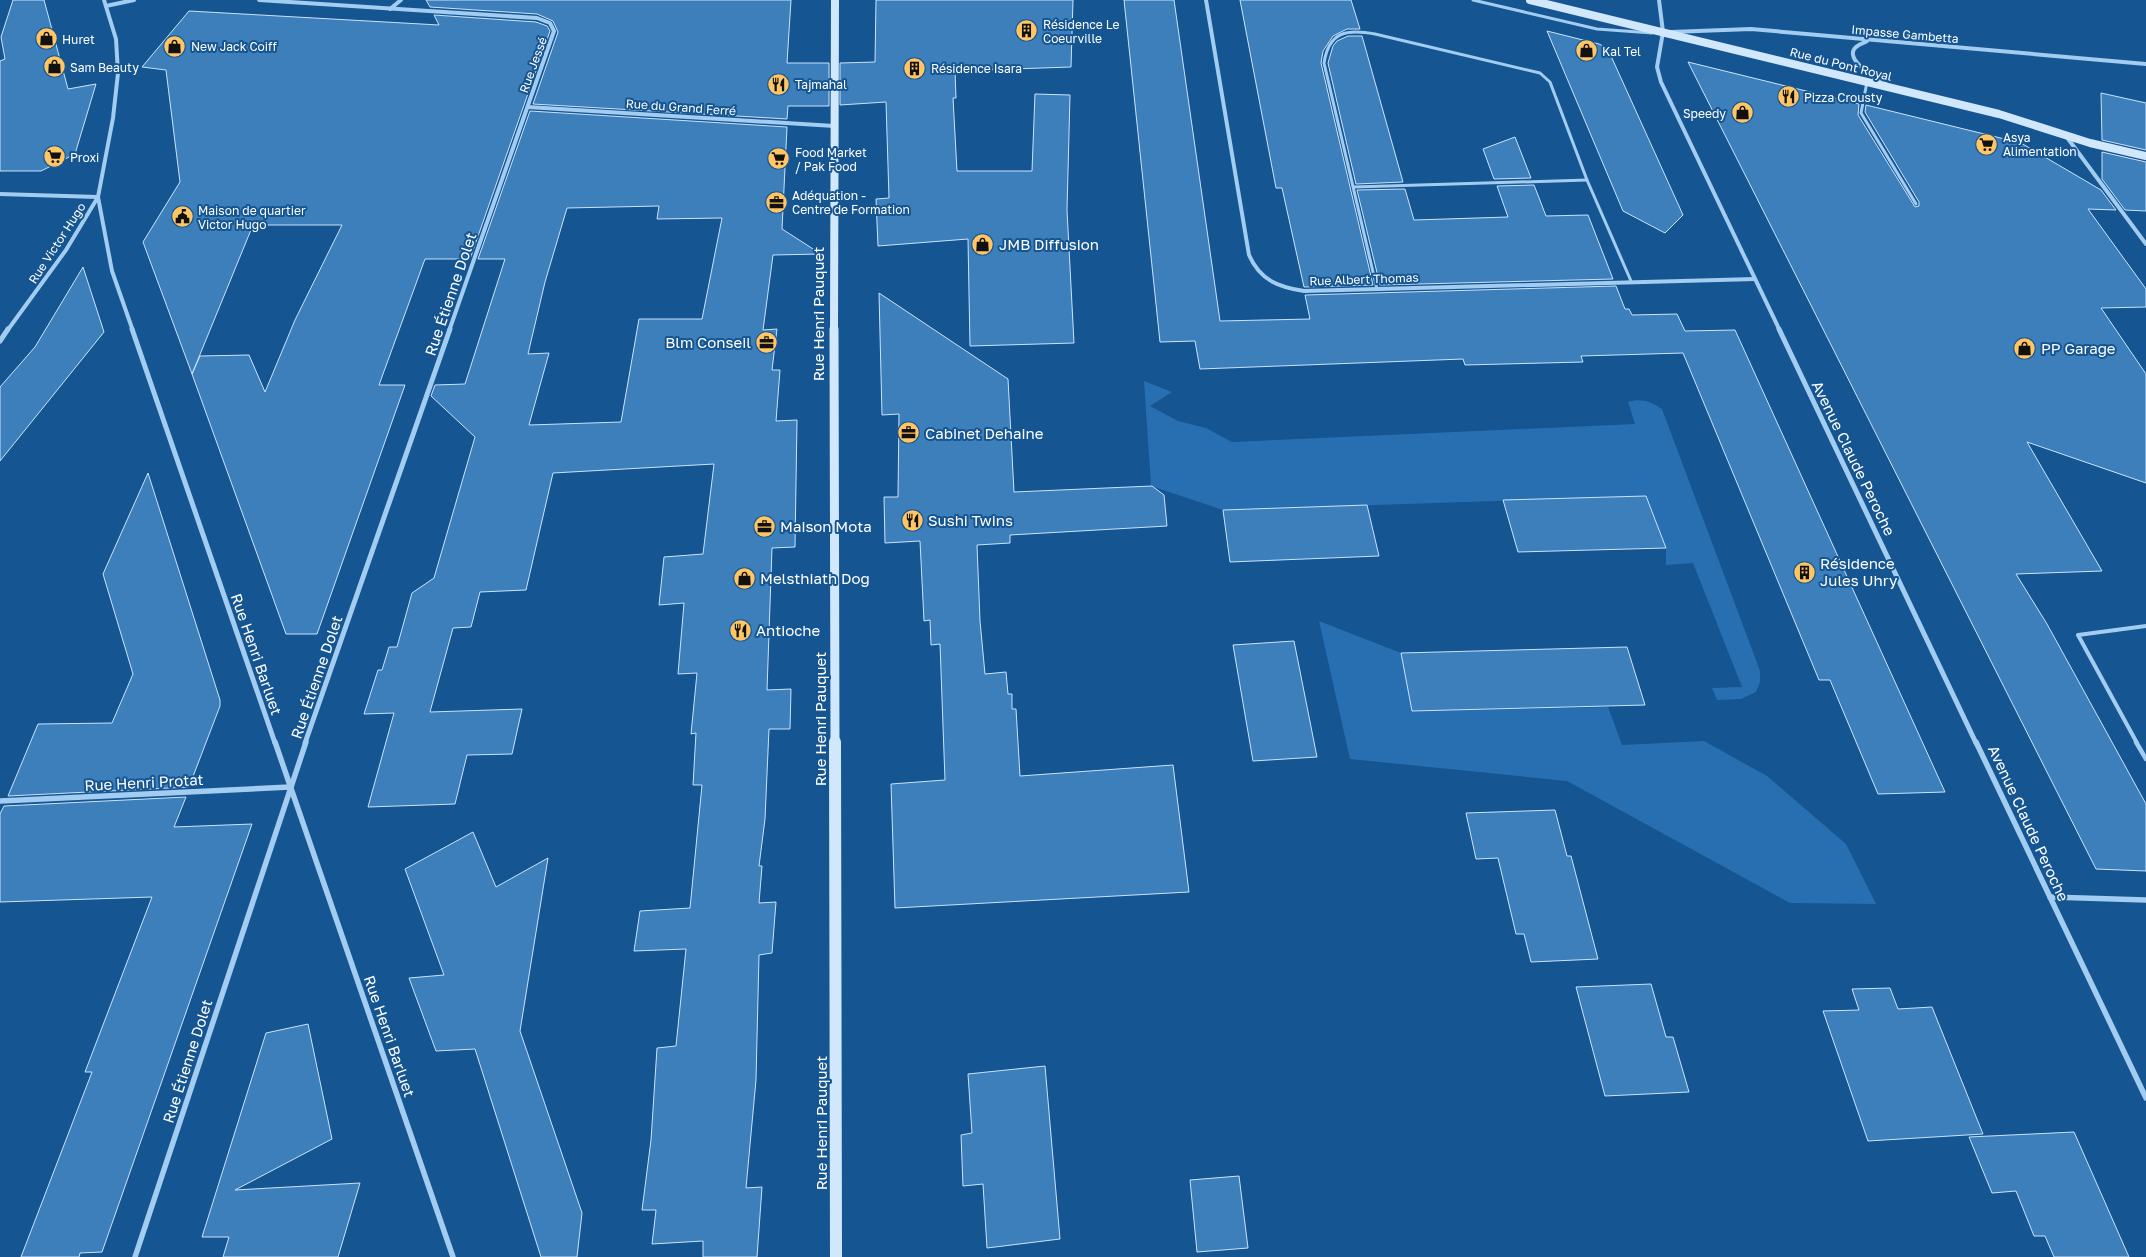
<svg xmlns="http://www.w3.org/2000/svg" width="2146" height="1257" font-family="'Golos Text',sans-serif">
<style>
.green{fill:#276fb1}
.building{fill:#3d7fba;stroke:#cae4fc;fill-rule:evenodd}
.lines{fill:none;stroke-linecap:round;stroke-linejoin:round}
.lane-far2{stroke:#a3ccf1;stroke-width:3}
.lane-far1{stroke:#a3ccf1;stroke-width:4}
.lane{stroke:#a3ccf1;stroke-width:4.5}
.street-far2{stroke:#a3ccf1;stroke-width:4}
.street-far1{stroke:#a3ccf1;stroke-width:5}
.street{stroke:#a3ccf1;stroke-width:5.5}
.secondary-far2{stroke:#d1e7fc;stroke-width:8}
.secondary-far1{stroke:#d1e7fc;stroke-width:9}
.secondary{stroke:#d1e7fc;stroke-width:12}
.labels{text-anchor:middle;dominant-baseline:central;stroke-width:4;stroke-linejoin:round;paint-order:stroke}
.far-poi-label{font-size:12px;fill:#fff;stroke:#155592;text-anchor:start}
.far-street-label{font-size:12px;fill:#fff;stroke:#155592}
.poi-label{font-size:15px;fill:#fff;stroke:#155592;text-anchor:start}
.street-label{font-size:15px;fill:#fff;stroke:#155592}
</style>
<rect width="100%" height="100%" fill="#155592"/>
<g class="green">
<path d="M1144,381l28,11 -22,14 28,15 28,7 26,14 403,-18 -7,-22c13,-4 22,-1 34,7l98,262v11l-4,10 -15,7 -24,1 -5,-12 30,-1 -49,-124 -27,2v-18l-20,-51 -423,14 -72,-24z"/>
<polygon points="1319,621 1401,653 1412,711 1608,707 1622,745 1704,741 1767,776 1846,844 1876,904 1790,903 1567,781 1350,759"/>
</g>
<g class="building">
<polygon points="13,0 44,0 68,89 96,84 75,154 41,171 0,171 0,61 5,59 1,37"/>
<polygon points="426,0 791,0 787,63 829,63 829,106 788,106 787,119 533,104 558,32 553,21 537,14 430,7"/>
<polygon points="876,0 1073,0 1071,67 955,71 956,98 953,98 957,171 1032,171 1035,94 1070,95 1067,210 1074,343 970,346 968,239 878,246 876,199 889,198 886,102 840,105 840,63 875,62"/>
<polygon points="1124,0 1174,0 1220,321 1310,319 1305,295 1616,286 1625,309 1629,309 1632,315 1677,314 1685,331 1735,330 1945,792 1878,794 1830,680 1819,680 1683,353 1581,356 1583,362 1465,365 1463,359 1200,369 1195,341 1160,342"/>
<polygon points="1240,0 1351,0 1360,29 1347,29 1333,36 1323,51 1321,63 1373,285 1304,287 1282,188 1276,188"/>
<polygon points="189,11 439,25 434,15 536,22 547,26 550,31 470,259 425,259 379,385 405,385 317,634 286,634 192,374 200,356 249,355 265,392 295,320 342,225 253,225 192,374 143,242 180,182 166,70 142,67"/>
<polygon points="1547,31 1599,44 1605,47 1611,56 1683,215 1665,233 1623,211"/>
<polygon points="1348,36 1362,36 1403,182 1356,184 1328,63 1333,46 1337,41"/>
<polygon points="1688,62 1859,104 1858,115 1915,207 1919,206 1919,202 1865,112 1866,105 2021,143 2101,190 2116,210 2088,209 2146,289 2146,307 2101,308 2146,374 2146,483 2027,442 2102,571 2016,574 2047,624 2146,804 2146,871 2096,869"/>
<polygon points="2101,93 2146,103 2146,150 2102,140"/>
<path d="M530,111l257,16 -5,102 39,25 -48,1 -10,75 14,-1 -5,41h8l-4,51 21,-1 -2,127 -23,1 -5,142 24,-1 -1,40h-21l-4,90 -6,47h3l-3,37 17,-1 -4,51 -13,2 -3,125 -10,108 16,-1 -5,70h-54v-16l-51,3 4,-34h-14l9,-70 6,-92 19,-2 10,-97 -52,2 6,-40 50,-3 12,-123h-9l3,-52 -5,1 6,-61 -19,1 6,-71 -25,2 5,-48 39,-3 11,-90 -161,9 -27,117 -46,2 -9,35 -18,1 -23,84 92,-3 -10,45 -45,1 -12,49 -87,3 26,-94 -30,1 14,-44h4l7,-23h8l15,-54 22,-15 41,-141 -44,-41 4,-11 30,-1 40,-125h-27zM659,206l-2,13 65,-1 -20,101h-63l-18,103 -92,3 20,-72 -21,1 17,-72 22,-74z"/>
<polygon points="1515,137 1531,178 1494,179 1483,149"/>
<polygon points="2102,152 2146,162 2146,211 2125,210 2102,179"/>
<polygon points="1534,185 1546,216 1588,215 1613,279 1380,285 1357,190 1405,189 1414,220 1508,217 1497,186"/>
<polygon points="83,267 104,332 0,461 0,387 35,347"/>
<polygon points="879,293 1008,379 1014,492 1152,486 1164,495 1167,526 1010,535 1010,543 977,545 980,621 985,674 1006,672 1008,694 1012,694 1012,709 1016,709 1020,776 1173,765 1189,892 895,908 891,784 945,780 940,644 931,645 930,620 924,621 920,541 885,543 884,497 898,497 899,414 882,415"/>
<polygon points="148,473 220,700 220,706 189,787 8,796 38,724 112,723 133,674 103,574"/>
<polygon points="1646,496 1666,548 1518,552 1503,500"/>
<polygon points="1367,505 1379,556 1230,562 1223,510"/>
<polygon points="1294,641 1317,757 1253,761 1233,645"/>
<polygon points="1627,647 1645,705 1412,711 1401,653"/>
<polygon points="186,797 174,827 252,824 102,1252 80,1253 79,1257 21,1257 92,1072 85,1072 152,897 0,902 0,814 4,806"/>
<polygon points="1555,810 1567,856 1571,856 1598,959 1531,962 1524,934 1516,934 1498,858 1476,859 1466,813"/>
<polygon points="473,832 496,887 548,858 520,1031 582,1213 577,1257 541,1257 475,1049 436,1051 409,978 444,975 405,869"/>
<polygon points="1651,984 1666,1037 1673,1037 1689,1092 1605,1096 1576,987"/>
<polygon points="1890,988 1898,1009 1932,1007 1983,1134 1868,1141 1823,1011 1859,1010 1852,989"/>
<polygon points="308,1024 332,1139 235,1190 360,1183 338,1257 223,1257 229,1237 202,1237 266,1033"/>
<polygon points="1045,1066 1060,1239 987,1248 983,1184 963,1186 961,1135 972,1133 968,1074"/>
<polygon points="2074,1132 2129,1257 2054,1257 2045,1236 2034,1236 2016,1191 1992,1193 1969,1137"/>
<polygon points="1239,1176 1248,1248 1197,1252 1190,1180"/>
</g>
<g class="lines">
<g class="lane-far2">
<polyline points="1473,0 1597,29 1652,33"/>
<polyline points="1867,82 1861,113 1916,204"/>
<polyline points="1354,187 1587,180"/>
<path d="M1377,289l-53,-226c5,-32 23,-34 51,-29l165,39 10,9 37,98 44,101"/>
</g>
<polyline class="lane-far1" points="2137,743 2078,635 2146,626"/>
<polyline class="lane" points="2136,742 2146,759"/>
<g class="street-far2">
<polyline points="259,0 537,18 550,23 554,31 449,331"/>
<path d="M1206,0l43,255c11,25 29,32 55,36l451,-12"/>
<polyline points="1659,0 1663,32 1657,67 1661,82 1780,331"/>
<polyline points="106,6 134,0"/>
<polyline points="390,9 401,0"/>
<polyline points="1671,32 1751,29 2146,64"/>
<path d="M1867,41c-3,2 -8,3 -11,6 -14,12 22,33 30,37"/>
<polyline points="528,107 834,126"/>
<polyline points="2066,136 2146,244"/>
<polyline points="0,194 98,197 112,271 133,331"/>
<polyline points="7,331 66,250 98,197 113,118 118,73 116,39 104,0"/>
</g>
<g class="street-far1">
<polyline points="132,329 275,743"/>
<polyline points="1779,329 1976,743"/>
<polyline points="0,341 8,329"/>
<polyline points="305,743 450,329"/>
</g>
<g class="street">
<polyline points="275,742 453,1257"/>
<polyline points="1976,742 2146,1098"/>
<polyline points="0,801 290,787"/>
<polyline points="2050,897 2146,900"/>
<polyline points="135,1257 306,742"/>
</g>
<g class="secondary-far2">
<polyline points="1530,0 1999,114 2090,143 2146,156"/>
<polyline points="834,331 835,0"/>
</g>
<polyline class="secondary-far1" points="834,329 835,743"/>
<polyline class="secondary" points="835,742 836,1257"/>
</g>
<defs>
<symbol id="building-disc" viewBox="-11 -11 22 22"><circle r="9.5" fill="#ffc663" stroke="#155592"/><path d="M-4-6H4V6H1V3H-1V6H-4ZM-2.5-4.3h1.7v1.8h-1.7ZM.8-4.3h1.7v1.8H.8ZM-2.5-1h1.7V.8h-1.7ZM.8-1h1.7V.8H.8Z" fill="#111"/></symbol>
<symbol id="shop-disc" viewBox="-11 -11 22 22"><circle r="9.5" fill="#ffc663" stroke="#155592"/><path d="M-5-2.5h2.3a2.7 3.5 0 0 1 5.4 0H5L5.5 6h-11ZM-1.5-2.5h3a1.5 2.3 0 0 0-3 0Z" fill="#111"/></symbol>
<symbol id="restaurant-disc" viewBox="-11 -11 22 22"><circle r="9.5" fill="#ffc663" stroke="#155592"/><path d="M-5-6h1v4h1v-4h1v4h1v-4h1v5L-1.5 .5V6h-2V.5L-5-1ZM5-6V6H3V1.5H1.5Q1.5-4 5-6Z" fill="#111"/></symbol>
<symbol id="supermarket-disc" viewBox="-11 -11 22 22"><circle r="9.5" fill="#ffc663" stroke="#155592"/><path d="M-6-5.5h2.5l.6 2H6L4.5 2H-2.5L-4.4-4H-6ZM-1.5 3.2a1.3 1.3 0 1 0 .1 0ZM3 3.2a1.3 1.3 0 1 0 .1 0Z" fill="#111"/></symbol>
<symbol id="office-disc" viewBox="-11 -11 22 22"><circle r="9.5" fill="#ffc663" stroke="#155592"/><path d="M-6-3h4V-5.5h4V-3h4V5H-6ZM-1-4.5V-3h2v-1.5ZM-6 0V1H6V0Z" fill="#111"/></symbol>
<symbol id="civic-disc" viewBox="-11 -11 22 22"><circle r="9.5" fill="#ffc663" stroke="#155592"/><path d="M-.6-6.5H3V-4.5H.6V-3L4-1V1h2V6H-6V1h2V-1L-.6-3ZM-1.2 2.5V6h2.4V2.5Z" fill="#111"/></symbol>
</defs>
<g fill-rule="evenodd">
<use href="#building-disc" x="1014" y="18" width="25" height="25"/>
<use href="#shop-disc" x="34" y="26" width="25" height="25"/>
<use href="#shop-disc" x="162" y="34" width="25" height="25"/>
<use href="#shop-disc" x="1574" y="38" width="25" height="25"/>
<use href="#shop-disc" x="42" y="54" width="25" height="25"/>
<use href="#building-disc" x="902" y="56" width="25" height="25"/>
<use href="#restaurant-disc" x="766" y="72" width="25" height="25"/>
<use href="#restaurant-disc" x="1776" y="84" width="25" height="25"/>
<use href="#shop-disc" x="1730" y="100" width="25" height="25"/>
<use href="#supermarket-disc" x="1974" y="132" width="25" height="25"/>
<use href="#supermarket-disc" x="42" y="144" width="25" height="25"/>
<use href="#supermarket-disc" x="766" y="146" width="25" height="25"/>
<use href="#office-disc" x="764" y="190" width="25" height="25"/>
<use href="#civic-disc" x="170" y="204" width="25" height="25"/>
<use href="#shop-disc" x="970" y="232" width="25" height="25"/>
<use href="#office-disc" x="754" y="330" width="25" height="25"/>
<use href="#shop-disc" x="2012" y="336" width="25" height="25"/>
<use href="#office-disc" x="896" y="420" width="25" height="25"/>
<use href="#restaurant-disc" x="900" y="508" width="25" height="25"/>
<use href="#office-disc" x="752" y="514" width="25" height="25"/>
<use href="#building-disc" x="1792" y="560" width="25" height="25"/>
<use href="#shop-disc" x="732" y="566" width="25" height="25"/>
<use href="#restaurant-disc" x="728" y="618" width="25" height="25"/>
</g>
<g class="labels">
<g class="far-poi-label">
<text x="1043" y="24">Résidence Le<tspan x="1043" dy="14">Coeurville</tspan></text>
<text x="62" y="39">Huret</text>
<text x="191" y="46">New Jack Coiff</text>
<text x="1602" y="51">Kal Tel</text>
<text x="70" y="67">Sam Beauty</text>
<text x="931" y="68">Résidence Isara</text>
<text x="795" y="84">Tajmahal</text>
<text x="1804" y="97">Pizza Crousty</text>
<text x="1726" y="113" text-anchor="end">Speedy</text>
<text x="2003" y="137">Asya<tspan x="2003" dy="14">Alimentation</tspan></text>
<text x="795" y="152">Food Market<tspan x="795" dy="14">/ Pak Food</tspan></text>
<text x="70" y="157">Proxi</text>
<text x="792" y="195">Adéquation -<tspan x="792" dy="14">Centre de Formation</tspan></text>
<text x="198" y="210">Maison de quartier<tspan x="198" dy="14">Victor Hugo</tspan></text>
</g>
<g class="far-street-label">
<text transform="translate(1905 34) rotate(5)">Impasse Gambetta</text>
<text transform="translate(1841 64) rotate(14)">Rue du Pont Royal</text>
<text transform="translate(533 65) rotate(-70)">Rue Jessé</text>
<text transform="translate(681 107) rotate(4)">Rue du Grand Ferré</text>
<text transform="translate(57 243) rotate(-57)">Rue Victor Hugo</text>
<text transform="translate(1364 279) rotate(-2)">Rue Albert Thomas</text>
</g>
<g class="poi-label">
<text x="999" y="244">JMB Diffusion</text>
<text x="751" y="342" text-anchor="end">Blm Conseil</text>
<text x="2041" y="348">PP Garage</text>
<text x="925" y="433">Cabinet Dehaine</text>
<text x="928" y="520">Sushi Twins</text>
<text x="780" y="526">Maison Mota</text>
<text x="1820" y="563">Résidence<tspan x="1820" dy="17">Jules Uhry</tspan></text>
<text x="760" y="578">Melsthiath Dog</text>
<text x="756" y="630">Antioche</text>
</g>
<g class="street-label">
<text transform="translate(450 294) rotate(-71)">Rue Étienne Dolet</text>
<text transform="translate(818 314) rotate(-90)">Rue Henri Pauquet</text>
<text transform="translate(1854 458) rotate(64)">Avenue Claude Peroche</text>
<text transform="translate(257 654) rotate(71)">Rue Henri Barluet</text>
<text transform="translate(316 677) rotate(-71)">Rue Étienne Dolet</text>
<text transform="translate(820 719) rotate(-90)">Rue Henri Pauquet</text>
<text transform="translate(144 782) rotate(-3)">Rue Henri Protat</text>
<text transform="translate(2029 823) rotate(65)">Avenue Claude Peroche</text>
<text transform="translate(390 1036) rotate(71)">Rue Henri Barluet</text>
<text transform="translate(187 1061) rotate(-72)">Rue Étienne Dolet</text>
<text transform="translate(821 1123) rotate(-90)">Rue Henri Pauquet</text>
</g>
</g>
</svg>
